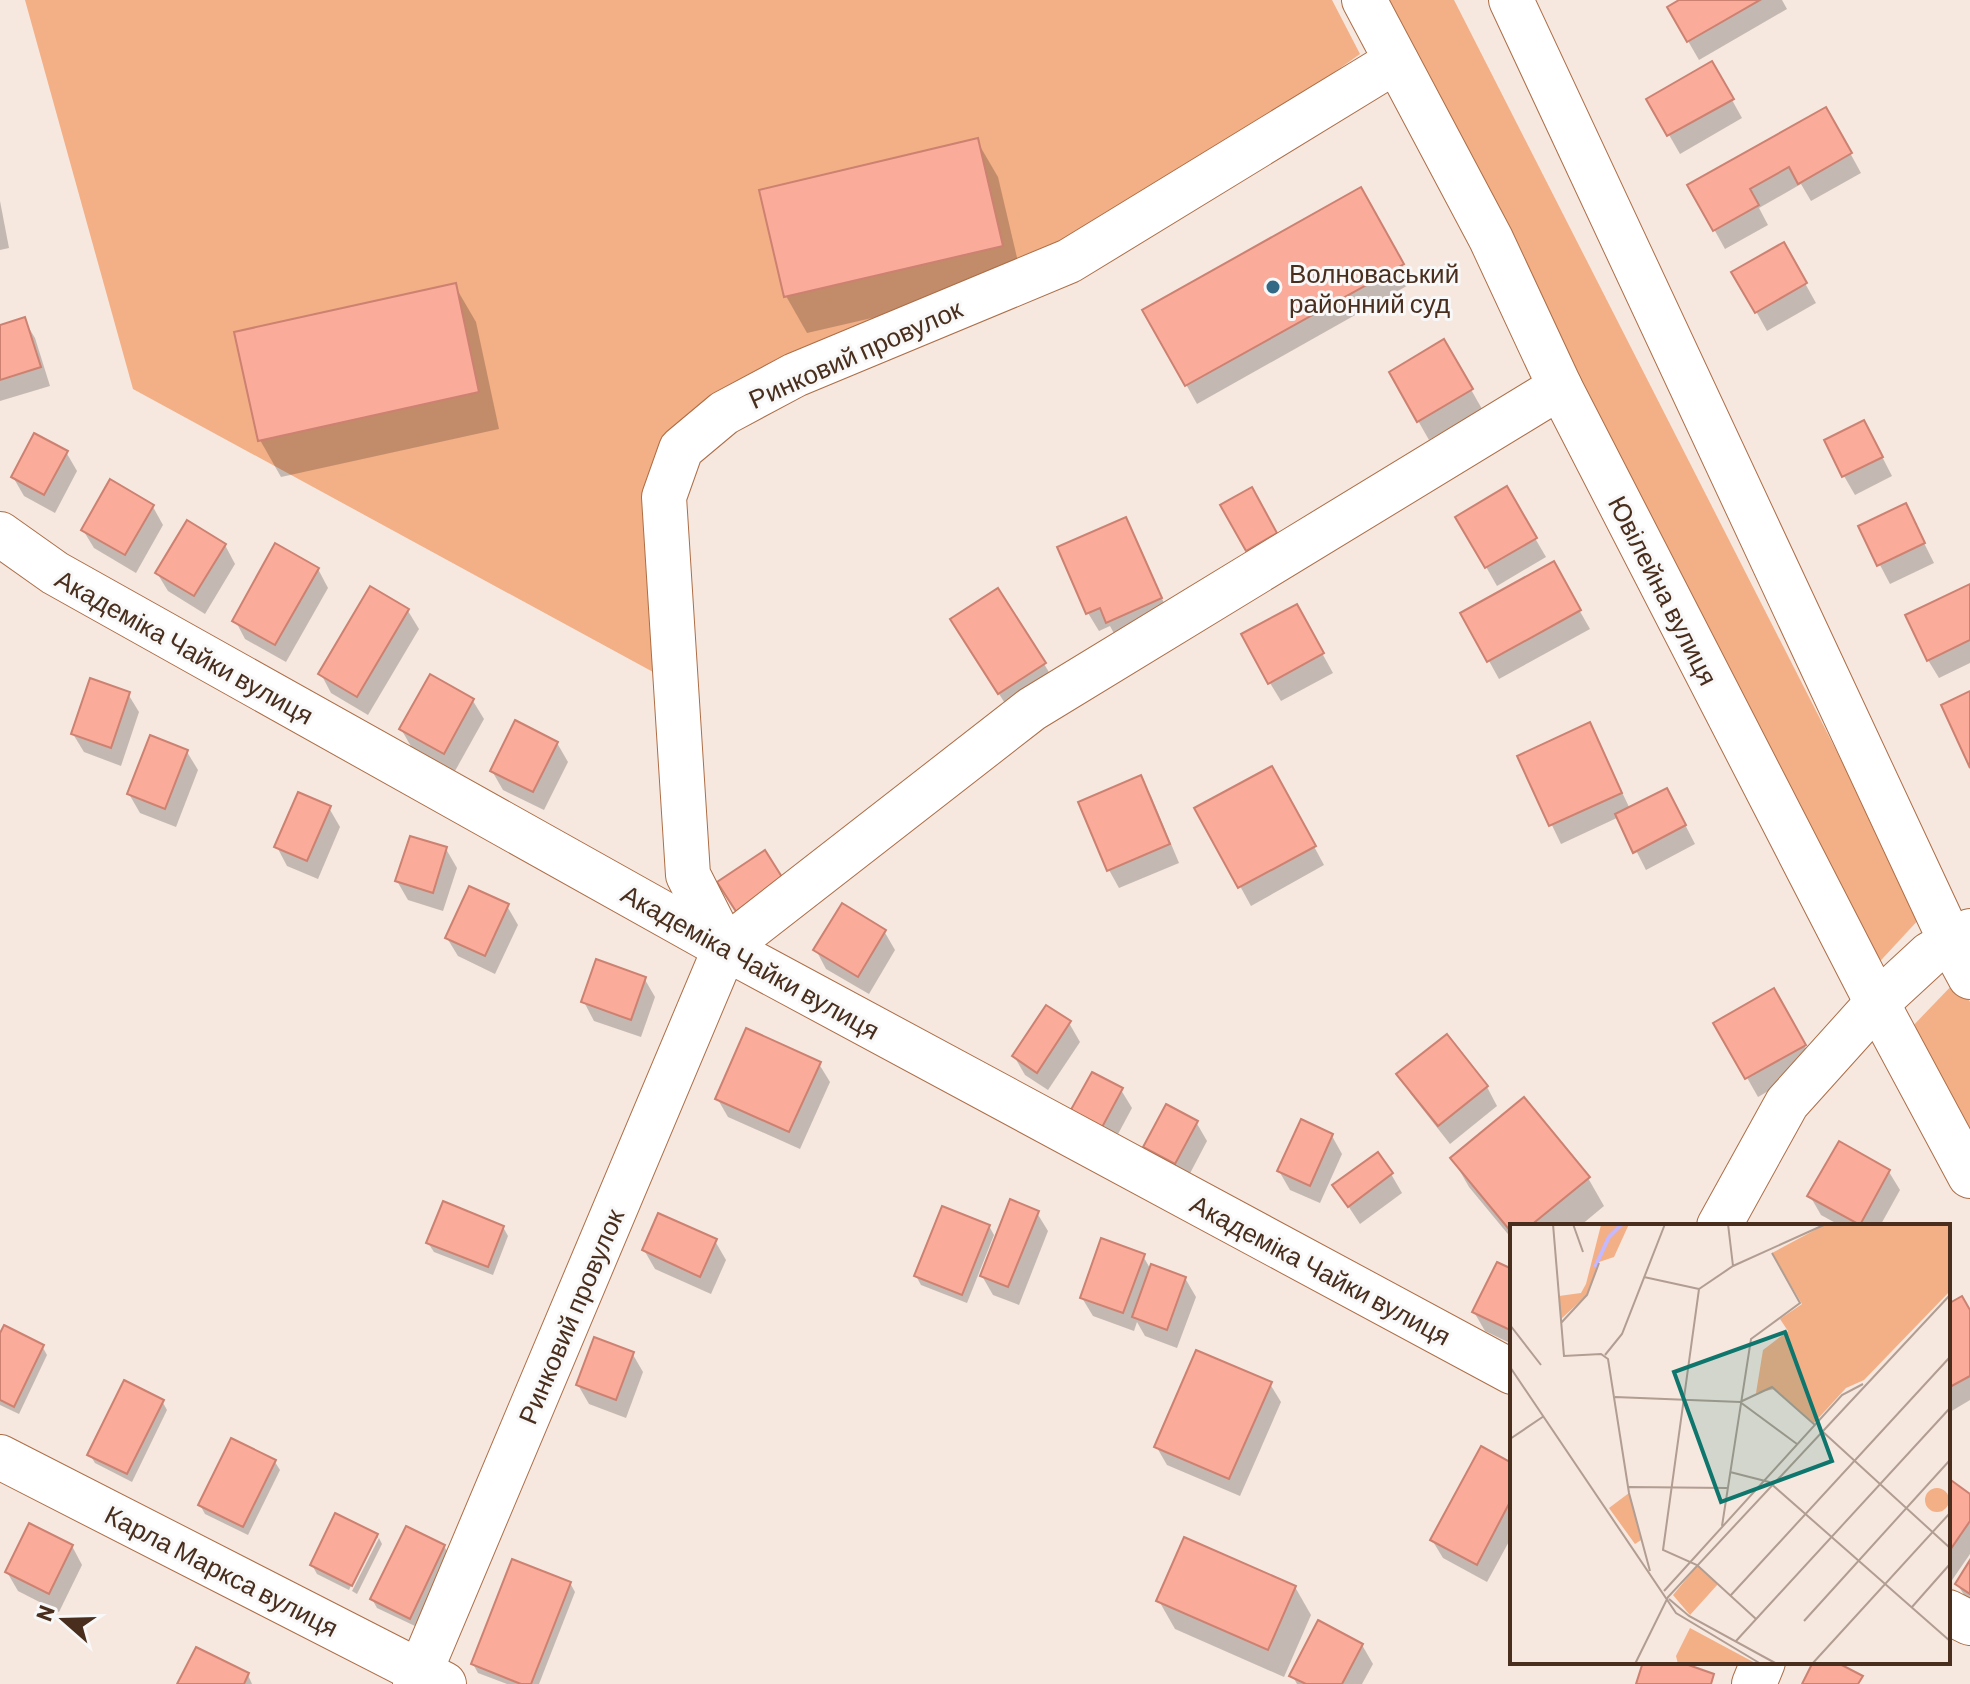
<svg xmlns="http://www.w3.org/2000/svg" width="1970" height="1684" font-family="Barlow,sans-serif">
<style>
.green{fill:#f3af85}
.shadow{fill:#0003}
.building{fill:#fbab9a;stroke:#cc8171;stroke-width:2}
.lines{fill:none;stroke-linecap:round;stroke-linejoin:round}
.minor-casing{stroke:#ad6e47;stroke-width:46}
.tertiary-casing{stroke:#ad6e47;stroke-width:46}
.minor{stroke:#fff;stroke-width:44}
.tertiary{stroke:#fff;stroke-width:44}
.poi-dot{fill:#326984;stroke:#f8f8f8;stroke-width:3}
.labels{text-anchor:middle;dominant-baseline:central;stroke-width:6;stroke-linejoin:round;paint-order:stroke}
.poi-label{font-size:26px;fill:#492e1d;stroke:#f8f8f8;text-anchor:start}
.street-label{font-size:26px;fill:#492e1d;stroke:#f8f8f8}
.inset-river{fill:none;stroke:#c4b8ff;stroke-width:4}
.inset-road{fill:none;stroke:#b19d91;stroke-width:2}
.view{fill:#0f766e;fill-opacity:0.15;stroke:#0f766e;stroke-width:4}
.inset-edge{fill:none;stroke:#492e1d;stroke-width:4}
</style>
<rect width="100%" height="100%" fill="#f6e7df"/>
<g class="green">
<polygon points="25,0 1332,0 1360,54 1069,261 681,449 677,685 133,389"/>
<polygon points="1366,0 1454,0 1921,917 1871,971"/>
<polygon points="1958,979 1970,1002 1970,1146 1909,1030"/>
</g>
<g class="shadow">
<polygon points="1683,0 1782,0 1787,9 1699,60 1669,8"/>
<polygon points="1712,64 1742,118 1680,154 1649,100"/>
<polygon points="1826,109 1861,173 1811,201 1801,184 1759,208 1768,225 1725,249 1690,186"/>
<polygon points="977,141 998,177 1023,283 807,333 786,296"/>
<polygon points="1360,190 1412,283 1197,404 1145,311"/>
<polygon points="0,201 9,248 0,250"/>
<polygon points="1783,244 1816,303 1767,331 1734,272"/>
<polygon points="455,286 476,322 499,429 281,477 260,440"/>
<polygon points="24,320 35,338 50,386 0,401 0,327"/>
<polygon points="1444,342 1482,409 1429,440 1391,373"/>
<polygon points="1874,441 1892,476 1855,495 1844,476"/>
<polygon points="66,452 77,471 55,513 24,496 13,477"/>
<polygon points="1506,489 1546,557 1497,586 1458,518"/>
<polygon points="1252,490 1286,552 1258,568 1223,506"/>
<polygon points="1905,505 1934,563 1890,584 1860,527"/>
<polygon points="153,507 163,525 136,573 94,548 83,530"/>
<polygon points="1125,519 1171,618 1118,641 1110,626 1099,631 1088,613"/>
<polygon points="225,545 235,564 205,614 168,591 157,573"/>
<polygon points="1553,564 1590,629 1499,679 1463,614"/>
<polygon points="318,569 328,588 286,662 245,639 235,620"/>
<polygon points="1970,587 1970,663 1939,678 1928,660"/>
<polygon points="1296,606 1333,673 1281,701 1270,683"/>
<polygon points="408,611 419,629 368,715 331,693 321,674"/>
<polygon points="963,638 1044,664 1055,682 1010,711"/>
<polygon points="128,694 139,712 121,766 84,752 73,734"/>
<polygon points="473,701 484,719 455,771 412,748 401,729"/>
<polygon points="1590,725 1630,809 1677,809 1695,844 1646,870 1619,817 1561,844 1519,757"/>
<polygon points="557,743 568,762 544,810 503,790 492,771"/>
<polygon points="187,752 198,770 176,827 140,813 129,794"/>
<polygon points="1140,778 1151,796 1179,863 1119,888 1109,870"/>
<polygon points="1282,787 1324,865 1251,906 1197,808"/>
<polygon points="329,808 340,827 318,879 287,866 277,847"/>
<polygon points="446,849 457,868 443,911 408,900 397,881"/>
<polygon points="507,906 518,925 495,974 458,956 447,938"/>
<polygon points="884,931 895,950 869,994 826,969 816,950"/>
<polygon points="644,978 655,997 641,1037 594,1021 584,1002"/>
<polygon points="1773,991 1815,1064 1758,1097 1716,1023"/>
<polygon points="1069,1023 1080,1042 1048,1090 1025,1075 1014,1056"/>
<polygon points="1446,1037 1487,1087 1497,1106 1450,1144 1410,1093 1399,1074"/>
<polygon points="819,1064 830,1082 800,1149 728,1117 717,1098"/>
<polygon points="1121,1090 1132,1108 1110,1149 1082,1134"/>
<polygon points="1196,1122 1207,1141 1186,1181 1157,1166 1146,1147"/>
<polygon points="1332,1136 1342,1154 1320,1203 1290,1190 1279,1171"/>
<polygon points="1453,1159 1588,1178 1604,1206 1580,1226 1512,1226 1512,1239 1469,1187"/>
<polygon points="1889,1172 1900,1190 1880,1226 1841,1226 1821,1215 1810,1196"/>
<polygon points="1391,1174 1402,1193 1360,1224 1335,1186"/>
<polygon points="1037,1213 1048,1231 1019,1305 993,1295 982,1276"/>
<polygon points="989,1226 994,1235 967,1303 921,1285 916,1276"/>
<polygon points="503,1227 508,1236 493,1275 434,1252 428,1243"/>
<polygon points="715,1241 726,1260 711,1294 655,1269 644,1250"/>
<polygon points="1143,1256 1151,1270 1185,1278 1196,1297 1177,1348 1145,1336 1137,1322 1134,1331 1093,1316 1082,1298"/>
<polygon points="1512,1271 1512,1344 1485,1331 1474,1312"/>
<polygon points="1948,1306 1970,1313 1970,1400 1950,1412 1948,1408"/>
<polygon points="0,1338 42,1346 47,1355 19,1414 0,1405"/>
<polygon points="632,1353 643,1372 626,1418 589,1404 578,1385"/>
<polygon points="1270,1384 1281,1402 1240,1496 1167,1465 1156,1446"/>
<polygon points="162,1401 167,1410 132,1482 95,1463 90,1455"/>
<polygon points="275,1462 280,1470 248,1535 205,1514 200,1505"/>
<polygon points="1512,1465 1512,1536 1487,1582 1443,1558 1432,1540"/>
<polygon points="1948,1481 1970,1496 1970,1554 1948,1586"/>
<polygon points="377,1535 378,1538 374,1538 349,1590 317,1574 312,1565"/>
<polygon points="379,1538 382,1544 357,1594 352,1591"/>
<polygon points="72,1546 82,1565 59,1612 18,1591 7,1572"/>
<polygon points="444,1546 449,1555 415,1626 377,1608 372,1599"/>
<polygon points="1970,1564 1970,1604 1957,1584"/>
<polygon points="570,1583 575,1592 539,1684 507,1684 478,1673 473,1664"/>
<polygon points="1295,1587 1311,1615 1284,1677 1175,1629 1159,1601"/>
<polygon points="1362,1645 1373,1664 1362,1684 1297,1684 1292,1675"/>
<polygon points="248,1675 252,1684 180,1684"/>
</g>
<g class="building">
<polygon points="1679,0 1760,0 1687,42 1667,7"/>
<polygon points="1712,61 1734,99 1667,136 1646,99"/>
<polygon points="1826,107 1852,153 1798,184 1789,167 1750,189 1759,205 1713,231 1687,185"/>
<polygon points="978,138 1003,246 784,297 759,190"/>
<polygon points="1361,187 1404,264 1185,386 1142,310"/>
<polygon points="1784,242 1807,283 1755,313 1731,272"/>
<polygon points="456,283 479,392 258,441 234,332"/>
<polygon points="25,317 41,367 0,380 0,325"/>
<polygon points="1444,339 1473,389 1417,422 1389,372"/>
<polygon points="1864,420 1883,457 1842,477 1824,440"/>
<polygon points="34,433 68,451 44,495 11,477"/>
<polygon points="110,479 154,505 125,555 81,530"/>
<polygon points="1507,486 1537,538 1485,568 1455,517"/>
<polygon points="1252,487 1277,533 1246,551 1220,505"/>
<polygon points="1906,503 1925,543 1877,566 1858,526"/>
<polygon points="1126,517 1162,598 1106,623 1100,608 1086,614 1057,547"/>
<polygon points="187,520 226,544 194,596 155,573"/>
<polygon points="275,543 319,568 275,645 232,621"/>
<polygon points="1554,561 1581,610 1487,662 1460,613"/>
<polygon points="1970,584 1970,640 1927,661 1905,615"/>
<polygon points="370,586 409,609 357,697 318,674"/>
<polygon points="998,588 1046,663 998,694 950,619"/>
<polygon points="1297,604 1324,653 1268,684 1241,634"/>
<polygon points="430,674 474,699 444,754 399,729"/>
<polygon points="90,678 130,692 111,748 71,734"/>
<polygon points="1970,691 1970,768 1941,705"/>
<polygon points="515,720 558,742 533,792 490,771"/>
<polygon points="1590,722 1622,793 1549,826 1517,756"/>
<polygon points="150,735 188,750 165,809 127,794"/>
<polygon points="1272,766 1316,846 1238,888 1194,808"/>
<polygon points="1141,775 1170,844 1107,871 1078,802"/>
<polygon points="1667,788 1686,825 1633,853 1615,814"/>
<polygon points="298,792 331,806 307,861 274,847"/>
<polygon points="410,836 447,847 433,893 395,881"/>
<polygon points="765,850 787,885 739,916 717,882"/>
<polygon points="469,886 509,904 485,956 445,938"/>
<polygon points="842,903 886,930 858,977 813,950"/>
<polygon points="596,959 646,977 631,1020 581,1002"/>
<polygon points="1774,988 1806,1045 1745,1079 1713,1023"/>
<polygon points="1046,1005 1071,1021 1037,1073 1012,1056"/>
<polygon points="746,1028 821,1062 789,1132 715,1099"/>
<polygon points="1447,1034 1488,1086 1438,1126 1396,1074"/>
<polygon points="1092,1072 1123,1088 1100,1131 1068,1115"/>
<polygon points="1524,1097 1590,1177 1530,1226 1512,1226 1512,1233 1450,1158"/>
<polygon points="1166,1104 1198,1121 1175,1164 1143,1147"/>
<polygon points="1301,1119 1333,1134 1310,1186 1277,1171"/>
<polygon points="1839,1141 1890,1170 1860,1225 1807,1196"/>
<polygon points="1378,1152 1393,1173 1348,1207 1332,1185"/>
<polygon points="1010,1199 1039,1211 1008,1287 980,1276"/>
<polygon points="443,1201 504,1226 488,1267 426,1243"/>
<polygon points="942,1206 990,1225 962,1295 914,1276"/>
<polygon points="658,1213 717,1239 700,1277 642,1250"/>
<polygon points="1101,1238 1145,1254 1123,1313 1080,1298"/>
<polygon points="1497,1262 1512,1269 1512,1331 1472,1312"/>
<polygon points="1151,1264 1186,1277 1167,1330 1132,1317"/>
<polygon points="1962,1296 1970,1310 1970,1376 1948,1388 1948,1304"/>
<polygon points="4,1325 44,1345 14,1407 0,1400 0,1333"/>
<polygon points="594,1337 634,1352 616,1400 576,1385"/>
<polygon points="1196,1350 1272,1382 1229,1479 1154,1447"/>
<polygon points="124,1380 164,1400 127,1474 87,1455"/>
<polygon points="231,1438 276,1460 243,1527 198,1505"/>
<polygon points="1481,1446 1512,1463 1512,1498 1477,1565 1430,1540"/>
<polygon points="1948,1478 1970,1494 1970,1521 1948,1553"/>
<polygon points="335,1513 378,1534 352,1586 310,1565"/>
<polygon points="29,1523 73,1545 49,1594 5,1572"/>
<polygon points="406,1526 445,1545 410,1619 370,1599"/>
<polygon points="1184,1537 1296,1586 1268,1650 1156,1601"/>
<polygon points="512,1559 571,1582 531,1684 521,1684 471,1664"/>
<polygon points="1970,1560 1970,1594 1955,1584"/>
<polygon points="1318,1620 1363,1644 1342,1684 1306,1684 1289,1676"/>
<polygon points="196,1647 249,1673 244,1684 177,1684"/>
<polygon points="1643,1662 1680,1662 1714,1674 1711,1684 1636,1684"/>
<polygon points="1813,1662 1836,1662 1863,1676 1858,1684 1802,1684"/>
</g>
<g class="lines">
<defs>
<g id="minor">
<polyline points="0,534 55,573 725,948 1512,1372"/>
<polyline points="725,948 688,875 664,497 681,449 724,413 795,375 1069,261 1396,61"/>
<polyline points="1719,1226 1787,1103 1877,1003 1930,954 1970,931"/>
<polyline points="0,1457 444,1684"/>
<polyline points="1948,1612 1970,1623"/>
<polyline points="415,1684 725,948 1032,709 1560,387"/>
<polyline points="1754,1684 1763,1662"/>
</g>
<g id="tertiary">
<polyline points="1364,0 1491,239 1560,387 1877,1003 1970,1176"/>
<polyline points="1511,0 1951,942 1970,977"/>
</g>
</defs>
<use href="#minor" class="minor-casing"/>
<use href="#tertiary" class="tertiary-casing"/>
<use href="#minor" class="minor"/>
<use href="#tertiary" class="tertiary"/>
</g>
<circle class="poi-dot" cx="1273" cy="287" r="8"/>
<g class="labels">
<g class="poi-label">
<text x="1289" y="272">Волноваський<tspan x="1289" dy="30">районний суд</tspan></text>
</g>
<g class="street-label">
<text transform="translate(855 353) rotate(-24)">Ринковий провулок</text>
<text transform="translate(1664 590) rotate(63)">Ювілейна вулиця</text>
<text transform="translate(185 646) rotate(29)">Академіка Чайки вулиця</text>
<text transform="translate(751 961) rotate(29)">Академіка Чайки вулиця</text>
<text transform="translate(1321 1269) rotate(28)">Академіка Чайки вулиця</text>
<text transform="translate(570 1316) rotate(-67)">Ринковий провулок</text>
<text transform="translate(222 1570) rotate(27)">Карла Маркса вулиця</text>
</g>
</g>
<g transform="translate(1510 1224)">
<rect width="440" height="440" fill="#f6e7df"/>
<path d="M119,0l-15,33 -15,5 -12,33 -26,24 -2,-23 22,-3 5,-9 15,-59zM316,0h124v67l-86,89 -18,8 -32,35 -39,-34 -19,4 7,-43 25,-19 -8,-12 22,-15 -30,-51zM415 276a12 12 0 1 1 24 0a12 12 0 1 1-24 0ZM119,269l12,47 -6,4 -26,-36zM188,341l20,19 -28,31 -17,-20zM180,404l67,36h-79l-2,-8z" fill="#f3af85"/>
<path class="inset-river" d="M85,43l14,-30 13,-13"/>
<path class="inset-road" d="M43,0l11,132 37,-2 7,5 21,134 21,78M63,0l10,28M218,0l5,42M134,53l55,12M51,99l26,-28 12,-32M0,101l31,40M95,131l17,-21 43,-110M0,143l166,246 85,51M105,173l125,5 57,42M230,178l32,-15 43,38M312,207l128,117M0,215l34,-23M220,248l39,10 181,159M119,263l98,1M212,302l29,-187 49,-36 -28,-50M154,367l178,-196 21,-11M221,371l219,-238M159,375l20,17 88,48M402,383l38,-43M246,395l-59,-54 -34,-15 36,-261 34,-23 93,-42M294,397l146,-161M226,417l214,-233M125,440l33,-67 282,-302M302,440l138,-151"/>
<path class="view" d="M275,108l47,129 -111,41 -47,-130z"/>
<rect width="440" height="440" class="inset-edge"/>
</g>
<g transform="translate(64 1620) rotate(290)" stroke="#f8f8f8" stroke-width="6" paint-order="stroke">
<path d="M0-6L14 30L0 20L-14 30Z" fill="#492e1d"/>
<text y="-12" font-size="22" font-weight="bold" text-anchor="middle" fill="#492e1d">N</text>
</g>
</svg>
